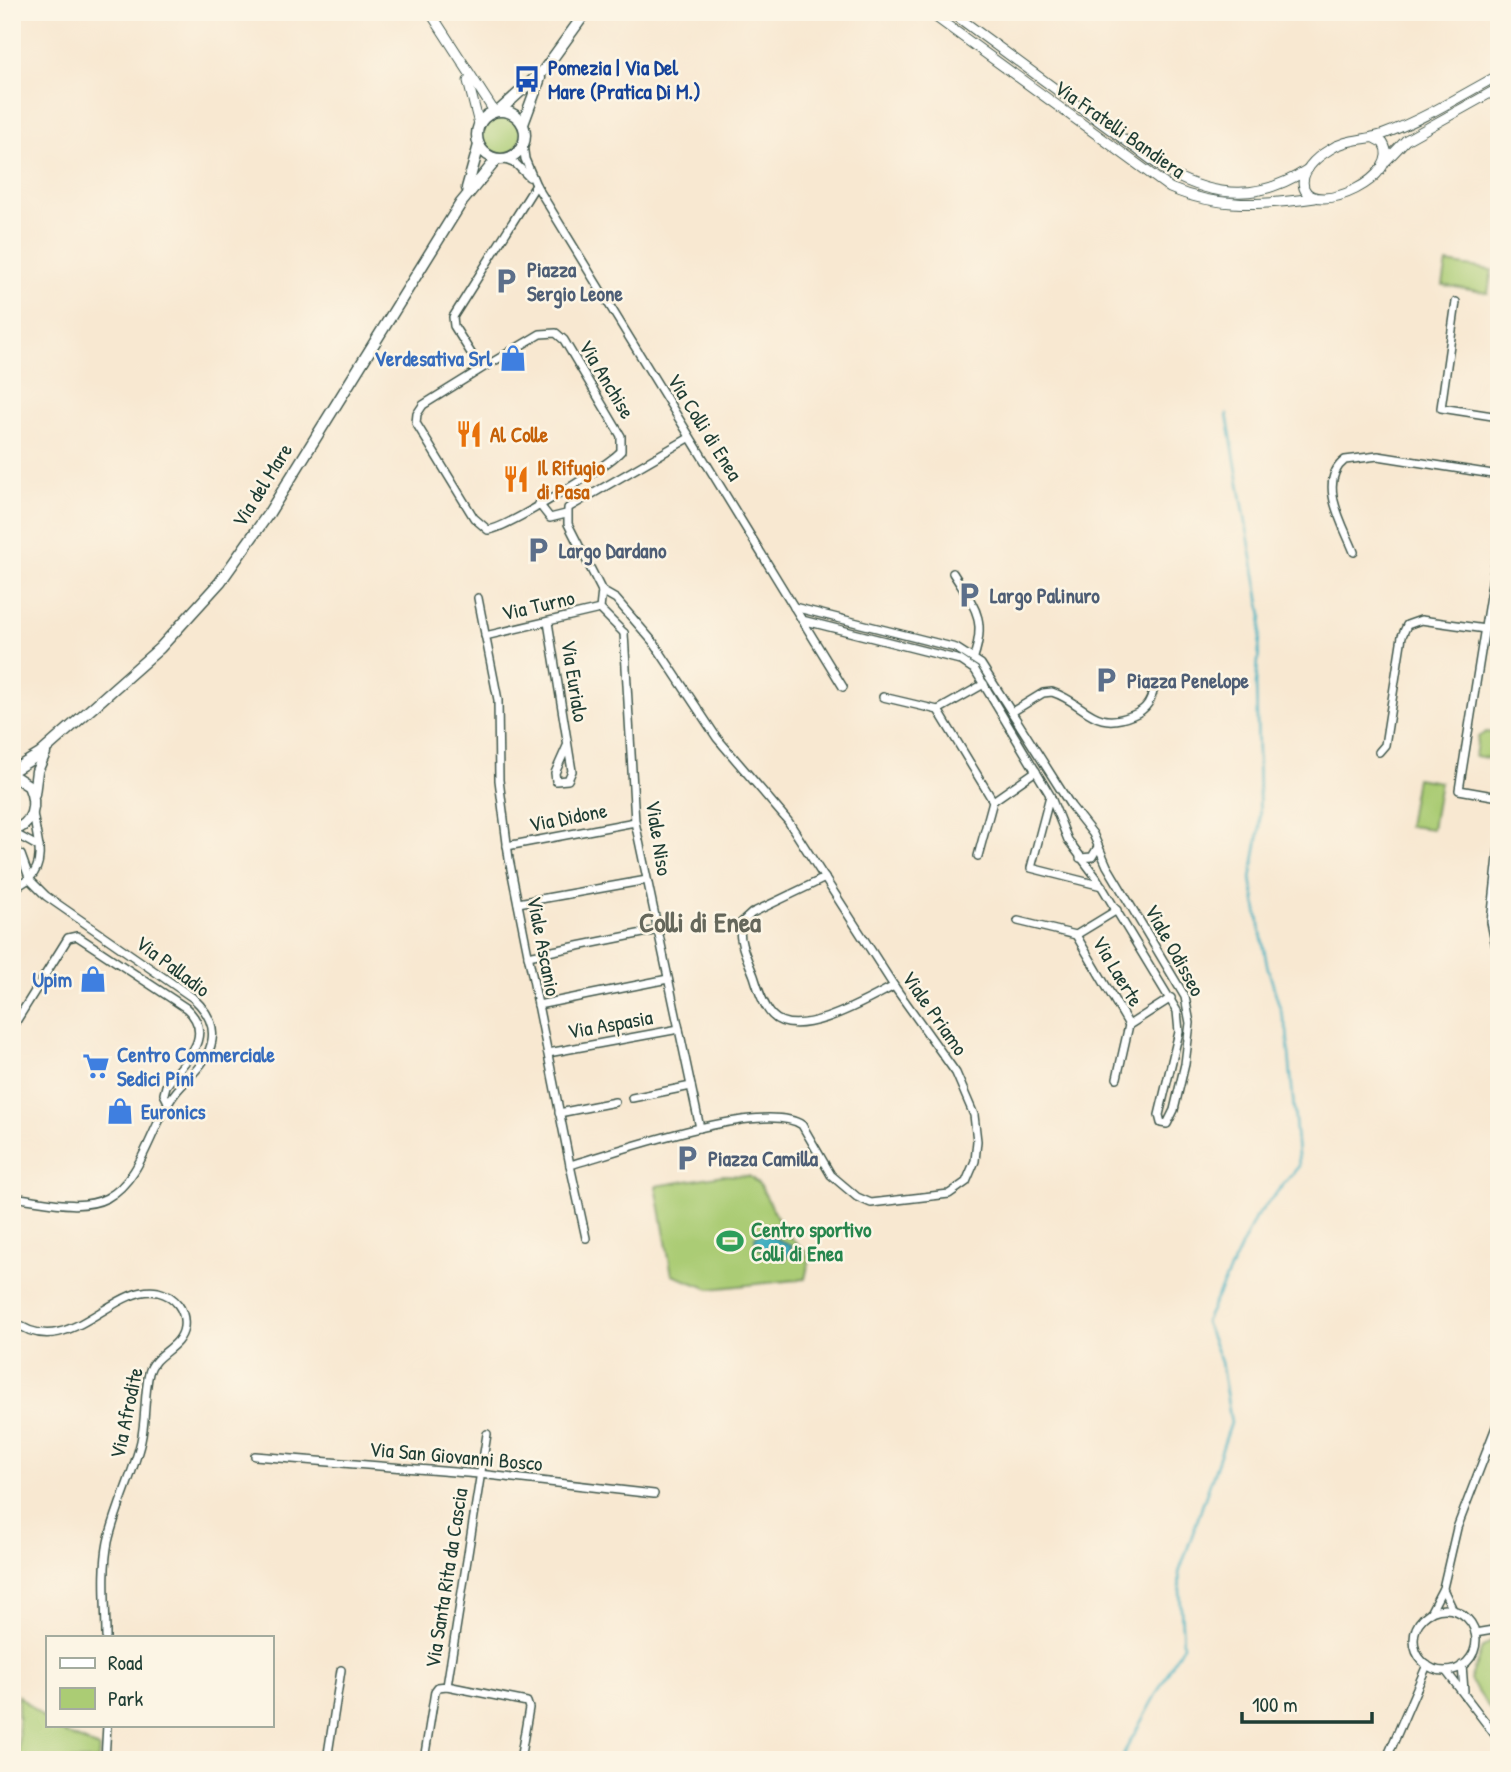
<svg xmlns="http://www.w3.org/2000/svg" width="1511" height="1772" font-family="'Patrick Hand',sans-serif">
<style>
.green{fill:#abcc74;stroke:#658454;stroke-width:2}
.water{fill:#42afc0;stroke:#30767a;stroke-width:2}
.lines{fill:none;stroke-linecap:round;stroke-linejoin:round}
.stream{stroke:#42afc0;stroke-width:2.5}
.minor-casing{stroke:#40574c;stroke-width:10}
.tertiary-casing{stroke:#40574c;stroke-width:11}
.secondary-casing{stroke:#40574c;stroke-width:13}
.minor{stroke:#fff;stroke-width:7}
.tertiary{stroke:#fff;stroke-width:9}
.secondary{stroke:#fff;stroke-width:10}
.labels{text-anchor:middle;dominant-baseline:central;stroke-width:5;stroke-linejoin:round;paint-order:stroke}
.transit-label{font-size:21px;font-weight:bold;fill:#164399;stroke:#fcf5e5;text-anchor:start}
.street-label{font-size:21px;fill:#1f3d34;stroke:#fcf5e5}
.service-label{font-size:21px;font-weight:bold;fill:#4e5e75;stroke:#fcf5e5;text-anchor:start}
.shop-label{font-size:21px;font-weight:bold;fill:#366cbe;stroke:#fcf5e5;text-anchor:end}
.food-label{font-size:21px;font-weight:bold;fill:#c56008;stroke:#fcf5e5;text-anchor:start}
.leisure-label{font-size:21px;font-weight:bold;fill:#27864d;stroke:#fcf5e5;text-anchor:start}
.district-label{font-size:28px;font-weight:bold;fill:#65675b;stroke:#fcf5e5}
</style>
<rect width="100%" height="100%" fill="#fcf5e5"/>
<filter id="ink" filterUnits="userSpaceOnUse"><feTurbulence type="fractalNoise" baseFrequency=".0143" numOctaves="2"/><feDisplacementMap in="SourceGraphic" scale="14" xChannelSelector="R" yChannelSelector="G"/><feConvolveMatrix kernelMatrix="1 2 1 2 8 2 1 2 1" color-interpolation-filters="sRGB"/></filter>
<filter id="wash" filterUnits="userSpaceOnUse"><feTurbulence type="fractalNoise" baseFrequency=".00686" numOctaves="4" result="noise"/><feDisplacementMap in="SourceGraphic" scale="28" xChannelSelector="R" yChannelSelector="G"/><feGaussianBlur stdDeviation="1.57" result="paint"/><feColorMatrix in="noise" values="0 0 0 0 0 0 0 0 0 0 0 0 0 0 0 0 0 1.4 0 .05"/><feComposite in="paint" operator="in"/></filter>
<g filter="url(#wash)">
<rect width="100%" height="100%" fill="#f8e8d1"/>
<g class="green">
<circle cx="501" cy="135" r="20"/>
<polygon points="1447,263 1492,270 1488,293 1443,285"/>
<polygon points="1486,732 1499,734 1499,760 1475,756 1478,737"/>
<polygon points="1416,778 1440,782 1432,829 1408,826"/>
<polygon points="723,1175 749,1176 760,1185 784,1231 806,1252 809,1261 805,1279 710,1289 672,1275 656,1186"/>
<polygon points="1499,1636 1499,1722 1470,1680 1482,1648"/>
<polygon points="18,1695 47,1721 47,1725 99,1748 98,1760 19,1760"/>
</g>
<polygon class="water" points="762,1232 792,1246 785,1260 756,1247 755,1237"/>
<g class="lines">
<polyline class="stream" points="1120,1760 1183,1645 1179,1573 1231,1423 1221,1362 1205,1322 1255,1218 1299,1166 1287,1031 1267,965 1251,879 1260,827 1256,684 1262,615 1227,414"/>
</g>
</g>
<g filter="url(#ink)">
<g class="lines">
<defs>
<g id="minor">
<polyline points="523,144 525,159 536,185 843,687"/>
<polyline points="503,159 516,164 529,177"/>
<polyline points="1456,302 1441,408 1499,417"/>
<path d="M481,369l59,-35 16,-1 8,7 57,96v15c-13,15 -114,77 -133,79l-14,-12 -58,-95 1,-9 6,-9 58,-36 -27,-43 -1,-9 83,-132"/>
<polyline points="539,504 550,518 566,514"/>
<polyline points="1499,539 1459,790 1499,797"/>
<path d="M1354,552c-10,-26 -38,-70 -9,-92l33,-4 121,19"/>
<path d="M953,573c21,34 34,44 21,84"/>
<polyline points="602,591 568,524 568,508 689,438"/>
<polyline points="602,591 600,609 624,633"/>
<path d="M478,598l20,102 1,80 10,79 61,306c46,-13 195,-66 232,-40l29,50 26,22 14,6 78,-9 17,-12 9,-21 2,-20 -3,-26 -18,-42 -62,-87 -106,-165 -71,-83 -63,-95 -38,-44 -14,-8"/>
<polyline points="794,607 956,648 981,664 1071,806 1093,834 1107,866 1185,997 1190,1023 1185,1064 1174,1110 1167,1124 1161,1123 1159,1115 1179,1032 1177,1011 1096,877 1068,840 1050,795 975,670 960,660 802,620"/>
<polyline points="548,622 572,771 568,780 556,781 555,773 567,746"/>
<polyline points="624,633 635,822 700,1128"/>
<polyline points="485,636 600,609"/>
<polyline points="883,697 938,710 984,684"/>
<polyline points="938,710 993,801 978,856"/>
<path d="M1012,712l31,-19 9,-1c34,11 41,40 81,23 15,-6 18,-15 22,-30"/>
<polyline points="1379,752 1385,745 1402,636 1407,625 1421,620 1485,629"/>
<polyline points="1050,796 1031,868 1102,886"/>
<polyline points="993,801 1036,771"/>
<polyline points="12,832 39,847 33,813"/>
<polyline points="507,846 635,822"/>
<path d="M12,848l9,7 9,25 16,16 147,102c12,11 22,25 19,42 -3,22 -23,36 -36,52 -25,31 -32,86 -69,106 -27,14 -66,2 -95,-1"/>
<polyline points="1499,848 1491,922 1499,962"/>
<polyline points="1080,858 1092,857 1098,847"/>
<path d="M825,878l-73,35 -11,10c-4,17 7,37 13,53 4,13 9,29 18,39 25,27 97,-16 122,-29"/>
<path d="M12,889c20,-9 29,-19 27,-42"/>
<polyline points="518,903 647,880"/>
<polyline points="1018,921 1076,935 1117,910"/>
<polyline points="1076,935 1129,1025"/>
<polyline points="528,956 658,930"/>
<polyline points="538,1005 668,979"/>
<path d="M12,1028l56,-90 9,-2 109,72c31,28 -2,53 -20,78l-2,8 4,8"/>
<polyline points="548,1053 679,1029"/>
<polyline points="1117,1078 1129,1025 1171,998"/>
<polyline points="632,1098 691,1086"/>
<polyline points="559,1113 615,1102"/>
<polyline points="570,1165 586,1238"/>
<path d="M12,1320c55,45 100,-37 146,-28 17,4 28,18 26,35 -3,22 -30,26 -35,46 -5,22 -3,46 -8,68 -8,34 -25,66 -33,101 -6,31 -2,64 -2,95"/>
<polyline points="1487,1449 1499,1453"/>
<polyline points="255,1456 479,1474 654,1494"/>
<polyline points="1443,1589 1453,1610"/>
<circle cx="1445" cy="1640" r="31"/>
<polyline points="1430,1613 1443,1588 1457,1528 1499,1419"/>
<polyline points="1475,1633 1499,1629"/>
<polyline points="1462,1665 1464,1691"/>
<polyline points="1446,1671 1499,1740"/>
<polyline points="447,1686 527,1702 529,1708 520,1760"/>
<polyline points="105,1760 107,1725"/>
<polyline points="327,1760 341,1670"/>
<polyline points="424,1760 435,1691 438,1687 447,1686 487,1434"/>
<polyline points="1386,1760 1427,1665"/>
</g>
<g id="tertiary">
<polyline points="430,12 494,111"/>
<path d="M929,12l241,176c49,21 93,17 145,10"/>
<path d="M951,12l217,160c50,27 93,28 140,-3"/>
<polyline points="468,81 479,124"/>
<path d="M1372,137l11,6c21,34 -68,74 -79,45 -5,-16 13,-31 25,-38 18,-12 36,-9 55,-16 40,-15 78,-39 115,-59"/>
<polyline points="1386,161 1406,140 1499,88"/>
</g>
<g id="secondary">
<polyline points="500,110 544,70 586,12"/>
<circle cx="501" cy="135" r="24"/>
<polyline points="523,124 540,78"/>
<polyline points="467,188 479,145"/>
<polyline points="12,771 40,754 160,648 220,582 269,513 461,203 497,159"/>
<path d="M12,775l17,11c9,20 4,38 -17,45"/>
<polyline points="34,794 37,771 45,753"/>
</g>
</defs>
<use href="#minor" class="minor-casing"/>
<use href="#tertiary" class="tertiary-casing"/>
<use href="#secondary" class="secondary-casing"/>
<use href="#minor" class="minor"/>
<use href="#tertiary" class="tertiary"/>
<use href="#secondary" class="secondary"/>
</g>
</g>
<defs>
<symbol id="bus-bare" viewBox="-9 -9 18 18"><path d="M-5-6H5V4H4V6H2V4H-2V6H-4V4H-5ZM-3.5-4V0h7V-4ZM-3.5 1.2v1.5H-2V1.2ZM2 1.2v1.5H3.5V1.2Z" fill="#1a4fb4" stroke="#fcf5e5" stroke-width="2.5" paint-order="stroke"/></symbol>
<symbol id="parking-bare" viewBox="-9 -9 18 18"><path d="M-3.5-5.5H1a3.5 3.5 0 0 1 0 7H-1V5.5H-3.5ZM-1-3.4V-.6H.8a1.4 1.4 0 0 0 0-2.8Z" fill="#5c6f8a" stroke="#fcf5e5" stroke-width="2.5" paint-order="stroke"/></symbol>
<symbol id="shop-bare" viewBox="-9 -9 18 18"><path d="M-5-2.5h2.3a2.7 3.5 0 0 1 5.4 0H5L5.5 6h-11ZM-1.5-2.5h3a1.5 2.3 0 0 0-3 0Z" fill="#3f7fe0" stroke="#fcf5e5" stroke-width="2.5" paint-order="stroke"/></symbol>
<symbol id="restaurant-bare" viewBox="-9 -9 18 18"><path d="M-5-6h1v4h1v-4h1v4h1v-4h1v5L-1.5 .5V6h-2V.5L-5-1ZM5-6V6H3V1.5H1.5Q1.5-4 5-6Z" fill="#e8710a" stroke="#fcf5e5" stroke-width="2.5" paint-order="stroke"/></symbol>
<symbol id="supermarket-bare" viewBox="-9 -9 18 18"><path d="M-6-5.5h2.5l.6 2H6L4.5 2H-2.5L-4.4-4H-6ZM-1.5 3.2a1.3 1.3 0 1 0 .1 0ZM3 3.2a1.3 1.3 0 1 0 .1 0Z" fill="#3f7fe0" stroke="#fcf5e5" stroke-width="2.5" paint-order="stroke"/></symbol>
<symbol id="stadium-bare" viewBox="-9 -9 18 18"><path d="M0-5a6.5 5 0 1 0 0 10a6.5 5 0 1 0 0-10ZM-3.5-1.8h7v3.6h-7Z" fill="#2e9e5b" stroke="#fcf5e5" stroke-width="2.5" paint-order="stroke"/></symbol>
</defs>
<g fill-rule="evenodd">
<use href="#bus-bare" x="508" y="60" width="38" height="38"/>
<use href="#parking-bare" x="487" y="262" width="38" height="38"/>
<use href="#shop-bare" x="494" y="339" width="38" height="38"/>
<use href="#restaurant-bare" x="450" y="415" width="38" height="38"/>
<use href="#restaurant-bare" x="497" y="460" width="38" height="38"/>
<use href="#parking-bare" x="519" y="531" width="38" height="38"/>
<use href="#parking-bare" x="950" y="576" width="38" height="38"/>
<use href="#parking-bare" x="1087" y="661" width="38" height="38"/>
<use href="#shop-bare" x="74" y="960" width="38" height="38"/>
<use href="#supermarket-bare" x="77" y="1047" width="38" height="38"/>
<use href="#shop-bare" x="101" y="1092" width="38" height="38"/>
<use href="#parking-bare" x="668" y="1139" width="38" height="38"/>
<use href="#stadium-bare" x="711" y="1222" width="38" height="38"/>
</g>
<g class="labels">
<g class="transit-label">
<text x="548" y="67">Pomezia | Via Del<tspan x="548" dy="24">Mare (Pratica Di M.)</tspan></text>
</g>
<g class="street-label">
<text transform="translate(1120 129) rotate(35)">Via Fratelli Bandiera</text>
<text transform="translate(607 379) rotate(59)">Via Anchise</text>
<text transform="translate(705 427) rotate(58)">Via Colli di Enea</text>
<text transform="translate(262 485) rotate(-58)">Via del Mare</text>
<text transform="translate(538 605) rotate(-13)">Via Turno</text>
<text transform="translate(575 681) rotate(81)">Via Eurialo</text>
<text transform="translate(568 817) rotate(-11)">Via Didone</text>
<text transform="translate(659 838) rotate(81)">Viale Niso</text>
<text transform="translate(544 946) rotate(79)">Viale Ascanio</text>
<text transform="translate(1175 950) rotate(61)">Viale Odisseo</text>
<text transform="translate(173 966) rotate(37)">Via Palladio</text>
<text transform="translate(1118 971) rotate(59)">Via Laerte</text>
<text transform="translate(935 1013) rotate(55)">Viale Priamo</text>
<text transform="translate(610 1024) rotate(-10)">Via Aspasia</text>
<text transform="translate(126 1413) rotate(-78)">Via Afrodite</text>
<text transform="translate(456 1456) rotate(5)">Via San Giovanni Bosco</text>
<text transform="translate(446 1578) rotate(-81)">Via Santa Rita da Cascia</text>
</g>
<g class="service-label">
<text x="527" y="269">Piazza<tspan x="527" dy="24">Sergio Leone</tspan></text>
<text x="559" y="550">Largo Dardano</text>
<text x="990" y="595">Largo Palinuro</text>
<text x="1127" y="680">Piazza Penelope</text>
<text x="708" y="1158">Piazza Camilla</text>
</g>
<g class="shop-label">
<text x="492" y="358">Verdesativa Srl</text>
<text x="72" y="979">Upim</text>
<text x="117" y="1054" text-anchor="start">Centro Commerciale<tspan x="117" dy="24">Sedici Pini</tspan></text>
<text x="141" y="1111" text-anchor="start">Euronics</text>
</g>
<g class="food-label">
<text x="490" y="434">Al Colle</text>
<text x="537" y="467">Il Rifugio<tspan x="537" dy="24">di Pasa</tspan></text>
</g>
<g class="leisure-label">
<text x="751" y="1229">Centro sportivo<tspan x="751" dy="24">Colli di Enea</tspan></text>
</g>
<g class="district-label">
<text x="700" y="922">Colli di Enea</text>
</g>
</g>
<rect width="1511" height="1772" fill="none" stroke="#fcf5e5" stroke-width="42"/>
<rect x="46" y="1636" width="228" height="91" fill="#fcf5e5" stroke="#a4ab9e" stroke-width="2"/>
<rect x="60" y="1658" width="35" height="10" fill="#ffffff" stroke="#a4ab9e" stroke-width="2"/>
<text x="108" y="1670" font-size="21" fill="#1f3d34">Road</text>
<rect x="60" y="1688" width="35" height="21" fill="#abcc74" stroke="#a4ab9e" stroke-width="2"/>
<text x="108" y="1706" font-size="21" fill="#1f3d34">Park</text>
<path d="M1242 1712v10h130v-10" fill="none" stroke="#1f3d34" stroke-width="3.5"/>
<text x="1252" y="1712" font-size="21" fill="#1f3d34" stroke="#fcf5e5" stroke-width="5" paint-order="stroke">100 m</text>
</svg>
